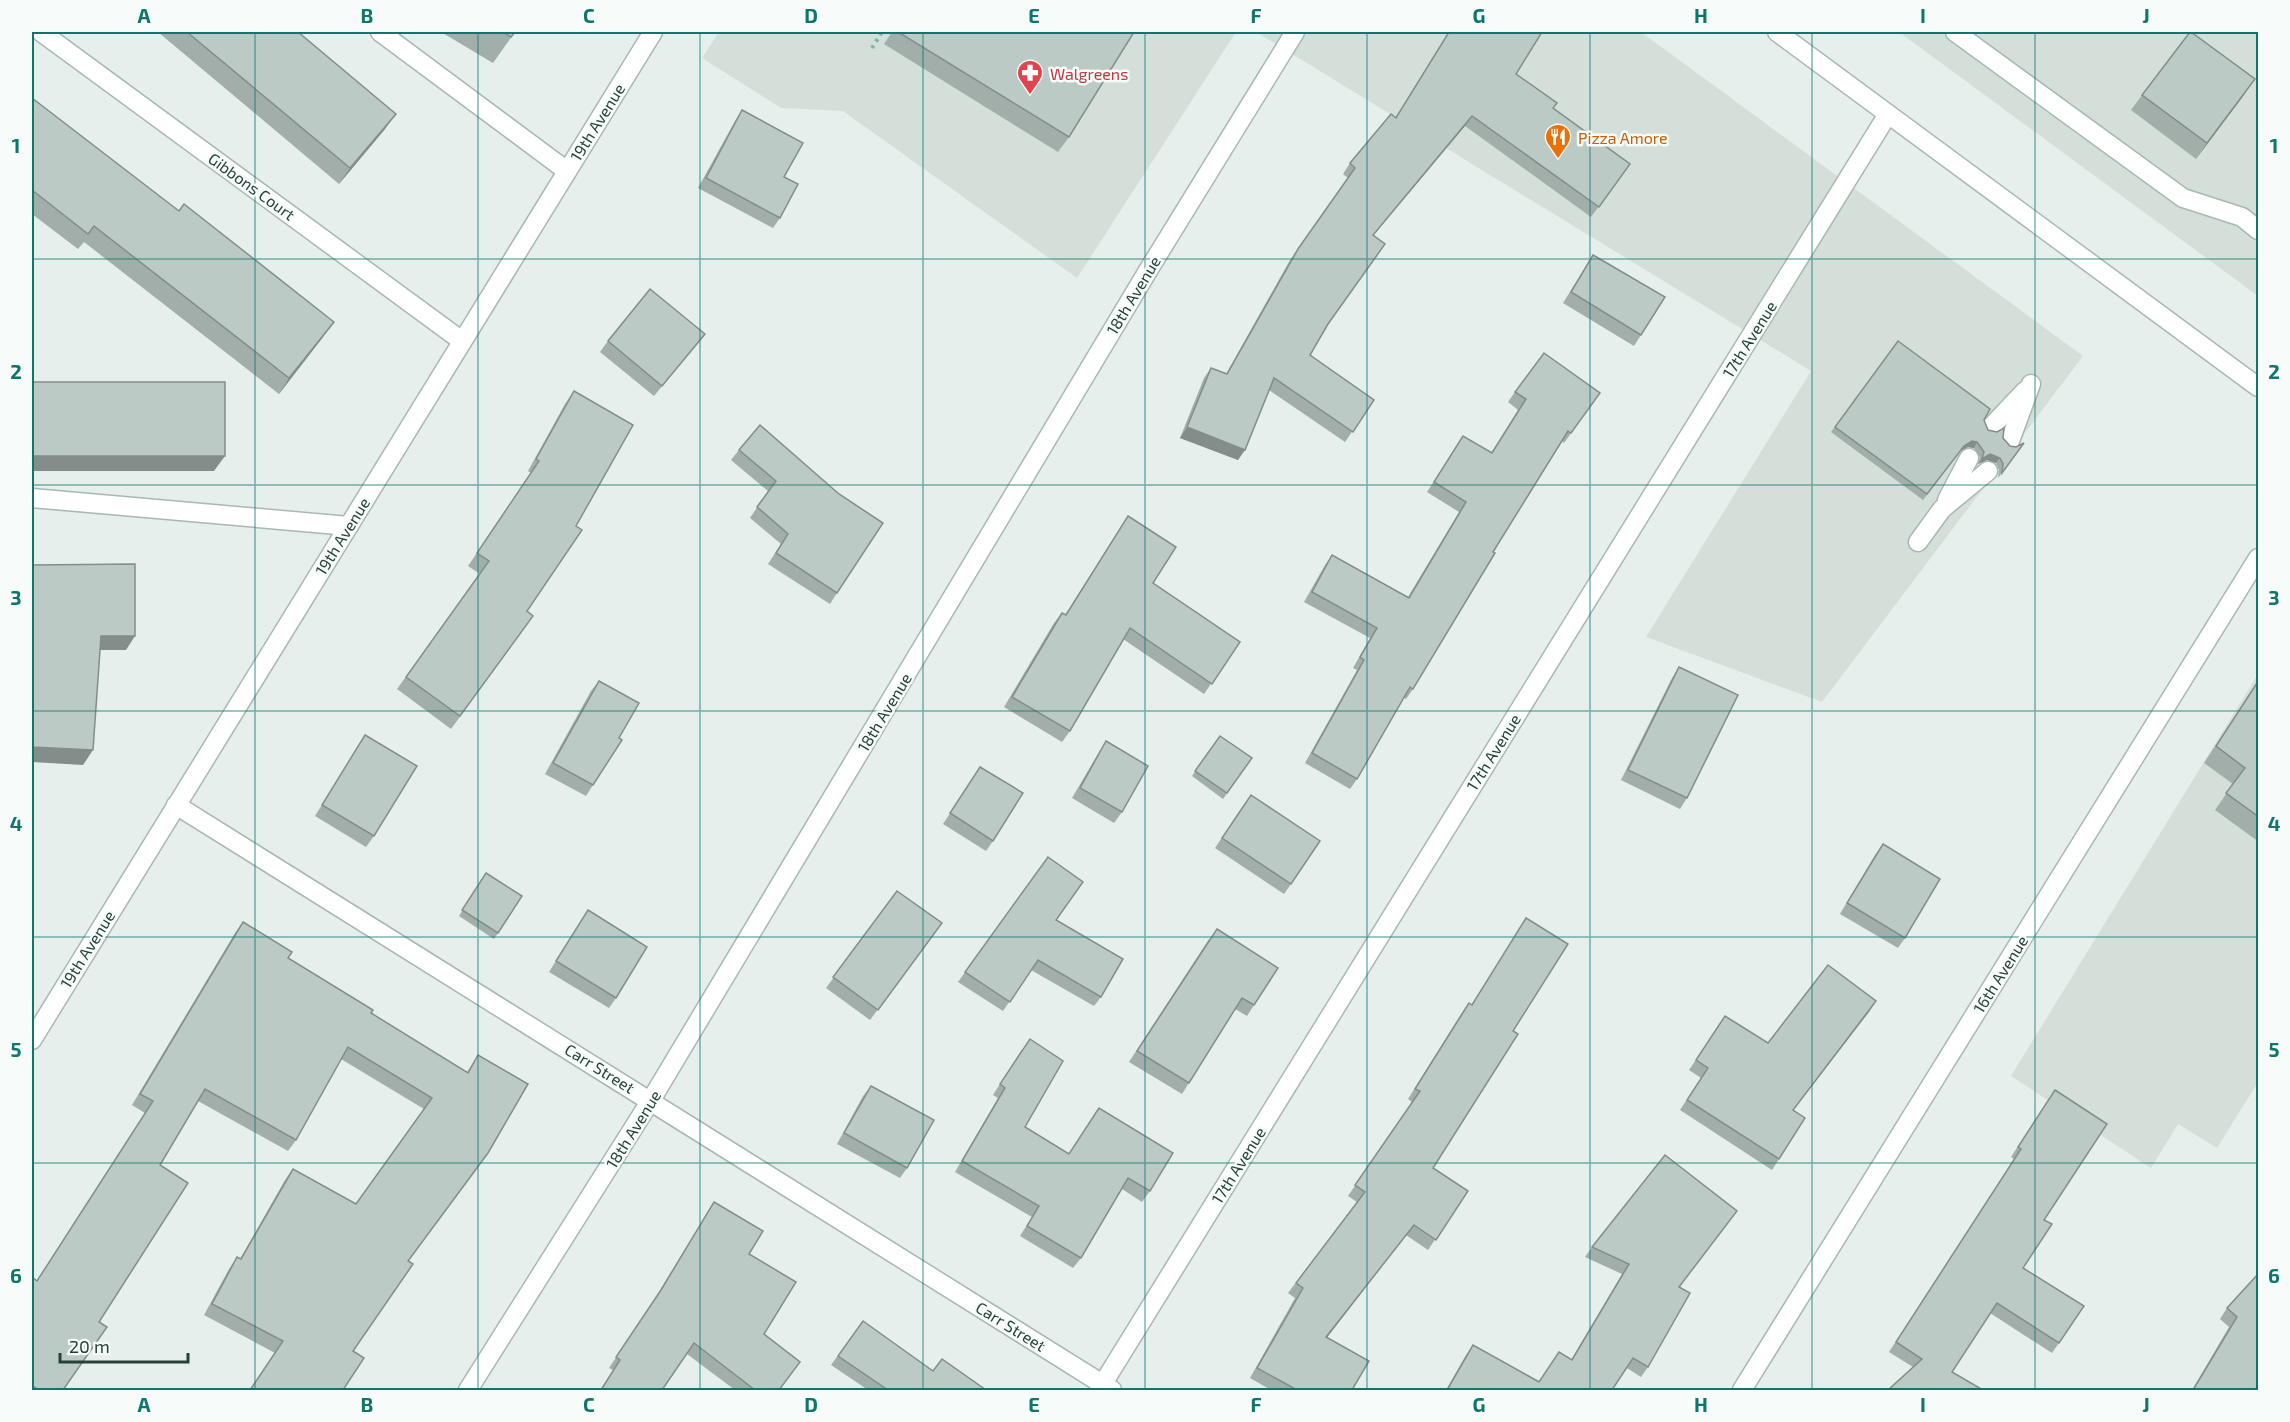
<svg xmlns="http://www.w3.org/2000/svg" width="2290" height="1422" font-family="'Exo 2',sans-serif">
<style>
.built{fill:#d4dfda}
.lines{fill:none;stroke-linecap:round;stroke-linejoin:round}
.service-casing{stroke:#a8b8b2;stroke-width:21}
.minor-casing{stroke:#a8b8b2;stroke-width:21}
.tertiary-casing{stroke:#a8b8b2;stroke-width:21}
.path{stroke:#86b3a5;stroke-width:4;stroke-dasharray:3 4.5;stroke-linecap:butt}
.service{stroke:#fff;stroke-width:18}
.minor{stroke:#fff;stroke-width:18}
.tertiary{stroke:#fff;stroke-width:18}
.wall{fill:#a1aea9}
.shaded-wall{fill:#838d89}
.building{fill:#bbcac4;stroke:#838d89;stroke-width:1.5}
.grid{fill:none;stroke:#0f766e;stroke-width:1.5;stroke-opacity:0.55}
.labels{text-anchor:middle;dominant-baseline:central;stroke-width:5;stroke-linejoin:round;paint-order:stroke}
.health-label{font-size:16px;fill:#be3a42;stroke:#f7fbf9;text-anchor:start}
.street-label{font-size:16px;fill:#24423a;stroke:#f7fbf9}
.food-label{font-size:16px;fill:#c56008;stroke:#f7fbf9;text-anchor:start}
.neatline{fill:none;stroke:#0f766e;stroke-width:2}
.grid-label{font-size:20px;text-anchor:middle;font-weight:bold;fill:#0f766e}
</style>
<rect width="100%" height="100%" fill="#e6efeb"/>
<g class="built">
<polygon points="719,32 1236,32 1077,278 843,111 781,108 702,58"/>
<polygon points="1256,32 1641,32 2083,356 1822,702 1646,637 1811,371"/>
<polygon points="1899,32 2258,32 2258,296"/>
<polygon points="2258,674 2258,1082 2217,1148 2178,1124 2151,1168 2011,1076"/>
</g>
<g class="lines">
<defs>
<g id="service">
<polyline points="380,32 567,171"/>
<polyline points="1955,32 2183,198 2242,217 2258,230"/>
<polyline points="1991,427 2025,391"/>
<polyline points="2010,441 2031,384"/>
<polyline points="1947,500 1969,458"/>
<polyline points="1918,542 1942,509 1988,471"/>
</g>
<g id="minor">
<polyline points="41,32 462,341"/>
<polyline points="32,498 349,526"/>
<polyline points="176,805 1112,1390"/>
<polyline points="32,1040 653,32"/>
<polyline points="468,1390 651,1100 1149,269 1295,32"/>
<polyline points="1099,1390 1888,114"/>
<polyline points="1742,1390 2258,558"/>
</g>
<polyline id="tertiary" points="1777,32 2258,387"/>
</defs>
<use href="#service" class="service-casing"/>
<use href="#minor" class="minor-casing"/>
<use href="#tertiary" class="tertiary-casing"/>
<polyline class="path" points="872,48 882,32"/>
<use href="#service" class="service"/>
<use href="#minor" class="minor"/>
<use href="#tertiary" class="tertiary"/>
</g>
<g class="wall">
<polygon points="158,32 298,32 385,129 339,184"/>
<polygon points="441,32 515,32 493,63"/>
<polygon points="892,32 1134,32 1069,137 1058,152 884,44"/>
<polygon points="1449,32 1542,32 1516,74 1553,109 1630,164 1591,217 1465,126 1373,236 1327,325 1310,355 1374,400 1345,442 1269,390 1238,460 1180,438 1204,378 1211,368 1226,374 1290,260 1348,178 1343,174 1350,163 1395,118"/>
<polygon points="2142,95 2244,95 2196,159 2131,110"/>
<polygon points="32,98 323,337 279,394 84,242 78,249 32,214"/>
<polygon points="742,110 784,177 780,218 773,228 698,188 735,121"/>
<polygon points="1593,255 1641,335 1634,346 1563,303"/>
<polygon points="705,334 697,344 654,396 600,352 608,341"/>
<polygon points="1898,341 1988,430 2003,438 2010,446 2016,447 2024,443 1998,478 1999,470 1996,463 1987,460 1978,464 1980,457 1974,448 1968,447 1960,451 1923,500 1831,432"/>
<polygon points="574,391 527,611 533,616 451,729 397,689 480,574 468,566 531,473 528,471 565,404"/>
<polygon points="1515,392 1600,393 1564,443 1562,441 1493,552 1413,689 1406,699 1404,698 1357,779 1350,789 1305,763 1357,670 1353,668 1370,638 1304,602 1325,565 1332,555 1408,597 1459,512 1427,492 1463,436 1491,453 1518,410 1508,402"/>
<polygon points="760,425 837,593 830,604 768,564 781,544 750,518 768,491 731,460 739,450"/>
<polygon points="1128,516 1153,583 1240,642 1204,694 1123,639 1070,731 1062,742 1004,707 1054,623 1062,613 1065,615"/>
<polygon points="1679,667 1687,798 1680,809 1621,780 1672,678"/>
<polygon points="2259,679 2259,842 2215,810 2233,784 2204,763"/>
<polygon points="599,681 593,785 586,796 545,774 591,691"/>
<polygon points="365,735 374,836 366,847 315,816"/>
<polygon points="1220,736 1252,758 1223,799 1192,776"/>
<polygon points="1106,741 1122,812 1114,823 1072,798 1099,752"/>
<polygon points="980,767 993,841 986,851 943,824"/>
<polygon points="1243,806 1291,884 1284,894 1215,848"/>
<polygon points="1883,844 1905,938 1898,948 1840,914 1875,855"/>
<polygon points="1048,857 1056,920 1101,997 1094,1006 1031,970 1003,1011 958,982"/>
<polygon points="486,873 522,896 494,939 459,916"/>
<polygon points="897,891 942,923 870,1020 826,988"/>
<polygon points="588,910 616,998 609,1008 549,972"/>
<polygon points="1526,918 1513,1031 1433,1168 1468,1191 1428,1250 1406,1235 1327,1337 1352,1390 1271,1390 1250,1378 1295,1298 1288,1293 1357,1202 1348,1196 1412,1102 1408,1099 1461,1014 1469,1003 1472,1005"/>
<polygon points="243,922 288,958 371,1013 467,1072 478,1055 528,1084 275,1353 204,1315 229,1269 237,1257 240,1259 285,1180 293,1169 356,1204 424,1109 341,1059 296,1140 288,1151 198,1101 160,1165 99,1322 63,1390 32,1390 32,1277 37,1281 145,1113 132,1105 235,933"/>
<polygon points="1209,939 1254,1005 1247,1016 1235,1009 1182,1094 1129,1062"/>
<polygon points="1876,1001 1793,1110 1779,1159 1772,1170 1680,1110 1701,1078 1689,1070 1725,1016 1768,1043"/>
<polygon points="1022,1049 1025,1127 1069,1154 1092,1118 1150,1191 1142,1202 1122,1189 1081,1258 1073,1268 1020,1236 1032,1217 955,1172 998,1098 993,1095"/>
<polygon points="871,1086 907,1168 900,1178 837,1144 863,1096"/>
<polygon points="2048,1100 2044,1220 2023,1268 2084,1306 2052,1353 1990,1313 1952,1372 1913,1367 1889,1352 2014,1159 2011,1157"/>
<polygon points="714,1202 749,1254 764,1334 800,1362 779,1390 735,1390 687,1354 662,1390 600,1390 613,1370 609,1368 654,1300"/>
<polygon points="1737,1211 1679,1287 1648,1367 1641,1377 1627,1368 1612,1390 1446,1390 1466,1355 1473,1345 1539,1381 1571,1360 1622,1274 1585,1257 1592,1247"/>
<polygon points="2259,1273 2255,1390 2192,1390 2229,1327 2220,1319 2227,1308"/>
<polygon points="863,1321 933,1371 986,1390 868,1390 831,1365"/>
</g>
<g class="shaded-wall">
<polygon points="2255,79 2244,95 2196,159 2207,143"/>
<polygon points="396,114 385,129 339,184 350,168"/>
<polygon points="1472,116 1465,126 1365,245 1373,235"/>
<polygon points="334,322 323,337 279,394 289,378"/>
<polygon points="1187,427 1245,450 1238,460 1180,438"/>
<polygon points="1972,441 1977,442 1974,448 1968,447 1960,451 1923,500 1964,446"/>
<polygon points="1990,454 2000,458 1996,463 1987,460 1978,464 1982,459"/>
<polygon points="32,456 225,456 214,471 32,471"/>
<polygon points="101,636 135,636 126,650 91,650"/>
<polygon points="32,747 93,750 83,765 32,762"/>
<polygon points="1876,1001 1869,1012 1785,1121 1793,1110"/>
<polygon points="1414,1225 1406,1235 1319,1348 1326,1337"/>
</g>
<g class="building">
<polygon points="187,32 298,32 396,114 350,168"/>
<polygon points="503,32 515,32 511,37"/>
<polygon points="898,32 1134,32 1069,137"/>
<polygon points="1449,32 1542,32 1516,74 1557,103 1553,108 1630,164 1599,207 1472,116 1373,235 1385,244 1328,324 1310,355 1374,400 1353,432 1274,378 1245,450 1187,427 1211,368 1227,374 1298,249 1355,168 1350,163 1391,114 1396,118"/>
<polygon points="2190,32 2191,32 2255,79 2207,143 2142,95"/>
<polygon points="32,98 179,211 184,204 334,322 289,378 94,226 88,234 32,190"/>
<polygon points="742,110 803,143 784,177 798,184 780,218 706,178"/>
<polygon points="1593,255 1665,297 1641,335 1571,292"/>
<polygon points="650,289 705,334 662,386 608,341"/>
<polygon points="1898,341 1990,409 1984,420 1988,430 1997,432 2004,428 2003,438 2010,446 2016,447 2024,443 2002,473 2003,464 2000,458 1990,454 1982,459 1984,452 1977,442 1972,441 1964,446 1927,494 1835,427"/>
<polygon points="1544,353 1600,393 1571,433 1568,431 1493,552 1495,553 1413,689 1410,687 1357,779 1312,753 1364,660 1360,657 1377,628 1312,592 1332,555 1409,598 1466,502 1434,482 1463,436 1492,453 1526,399 1515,392"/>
<rect x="32" y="382" width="193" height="74"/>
<polygon points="574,391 633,425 576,526 582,530 527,611 533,616 460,716 406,677 489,561 477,553 539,461 536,459"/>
<polygon points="760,425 839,494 883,523 837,593 776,553 788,534 757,507 776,481 739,450"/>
<polygon points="1128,516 1176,547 1153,583 1240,642 1212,684 1130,628 1070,731 1012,697 1062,613 1066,615"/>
<polygon points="135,564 135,636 101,636 93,750 32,747 32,565"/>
<polygon points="1679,667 1738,695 1687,798 1628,770"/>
<polygon points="2259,680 2259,817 2226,793 2245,768 2216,746"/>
<polygon points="599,681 639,703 619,738 622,740 593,785 553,763"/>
<polygon points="365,735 417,766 374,836 322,805"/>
<polygon points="1220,736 1252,758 1227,793 1195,771"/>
<polygon points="1106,741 1148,766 1122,812 1080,788"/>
<polygon points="980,767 1023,793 993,841 950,813"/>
<polygon points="1251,795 1320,841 1291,884 1222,838"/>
<polygon points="1883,844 1940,879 1905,938 1847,903"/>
<polygon points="1048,857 1083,882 1056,920 1123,959 1101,997 1038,960 1010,1002 965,972"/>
<polygon points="486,873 522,896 498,933 462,910"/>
<polygon points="897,891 942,923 878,1010 833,977"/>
<polygon points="588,910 647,947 616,998 556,961"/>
<polygon points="1526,918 1568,944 1513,1031 1518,1034 1433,1168 1468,1191 1436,1240 1414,1225 1326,1337 1369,1361 1352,1390 1297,1390 1257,1368 1303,1288 1296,1283 1365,1192 1355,1185 1420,1091 1415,1089 1469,1003 1472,1005"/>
<polygon points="243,922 292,952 288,958 373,1010 371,1013 468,1073 478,1055 528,1084 488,1153 408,1261 413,1264 353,1351 364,1358 343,1390 250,1390 283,1341 212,1304 237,1257 241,1259 293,1169 356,1204 432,1098 348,1047 296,1140 205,1089 160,1165 188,1183 99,1322 107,1327 63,1390 39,1390 32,1386 32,1277 37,1281 153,1101 140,1094"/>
<polygon points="1217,929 1278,968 1254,1005 1242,998 1189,1083 1137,1051"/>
<polygon points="1828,965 1876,1001 1793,1110 1805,1118 1779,1159 1687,1100 1708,1068 1696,1060 1725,1016 1768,1043"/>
<polygon points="1030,1039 1063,1061 1025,1127 1069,1154 1099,1108 1173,1153 1150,1191 1128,1178 1081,1258 1027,1226 1039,1206 962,1161 1005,1088 1000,1084"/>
<polygon points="871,1086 934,1120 907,1168 844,1133"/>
<polygon points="2055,1090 2107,1124 2044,1220 2052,1224 2023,1268 2084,1306 2059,1343 1997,1303 1952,1372 1983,1390 1888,1390 1922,1359 1896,1342 2021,1149 2018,1147"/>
<polygon points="1665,1155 1737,1211 1679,1287 1690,1293 1648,1367 1633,1358 1612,1390 1447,1390 1473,1345 1539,1382 1559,1352 1572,1360 1629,1264 1592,1247"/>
<polygon points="714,1202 763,1231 749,1254 796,1282 764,1334 800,1362 779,1390 755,1390 694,1343 662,1390 601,1390 620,1360 616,1357 661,1290"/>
<polygon points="2259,1273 2259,1385 2255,1390 2193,1390 2237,1317 2227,1308"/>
<polygon points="863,1321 933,1371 942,1359 986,1390 888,1390 838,1356"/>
</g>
<path class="grid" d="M255,32v1358M478,32v1358M700,32v1358M923,32v1358M1145,32v1358M1367,32v1358M1590,32v1358M1812,32v1358M2035,32v1358M32,259h2226M32,485h2226M32,711h2226M32,937h2226M32,1163h2226"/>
<defs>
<symbol id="pharmacy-pin" viewBox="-11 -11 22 30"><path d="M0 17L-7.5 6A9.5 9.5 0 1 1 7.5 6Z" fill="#e0444e" stroke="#f7fbf9"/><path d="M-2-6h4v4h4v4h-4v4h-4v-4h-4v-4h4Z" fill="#fff"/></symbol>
<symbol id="restaurant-pin" viewBox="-11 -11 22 30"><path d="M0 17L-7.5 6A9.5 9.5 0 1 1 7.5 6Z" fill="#e8710a" stroke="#f7fbf9"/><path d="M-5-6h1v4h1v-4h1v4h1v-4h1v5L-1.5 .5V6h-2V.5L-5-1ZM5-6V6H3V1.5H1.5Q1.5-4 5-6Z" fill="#fff"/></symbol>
</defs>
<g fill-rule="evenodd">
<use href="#pharmacy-pin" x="1015" y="58" width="30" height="40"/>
<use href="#restaurant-pin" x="1543" y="122" width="30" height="40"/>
</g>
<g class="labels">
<g class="health-label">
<text x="1050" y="73">Walgreens</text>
</g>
<g class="street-label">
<text transform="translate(597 122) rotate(-58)">19th Avenue</text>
<text transform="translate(252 186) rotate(36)">Gibbons Court</text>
<text transform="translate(1133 295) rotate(-59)">18th Avenue</text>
<text transform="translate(1749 339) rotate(-58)">17th Avenue</text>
<text transform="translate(342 536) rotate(-58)">19th Avenue</text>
<text transform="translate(884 712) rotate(-59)">18th Avenue</text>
<text transform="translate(1493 752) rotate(-58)">17th Avenue</text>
<text transform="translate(87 949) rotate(-58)">19th Avenue</text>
<text transform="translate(2000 974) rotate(-58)">16th Avenue</text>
<text transform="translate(600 1068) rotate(32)">Carr Street</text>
<text transform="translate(633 1129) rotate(-58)">18th Avenue</text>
<text transform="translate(1238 1165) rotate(-58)">17th Avenue</text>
<text transform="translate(1011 1326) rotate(32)">Carr Street</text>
</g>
<g class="food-label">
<text x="1578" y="137">Pizza Amore</text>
</g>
</g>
<rect width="2290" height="1422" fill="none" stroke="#f7fbf9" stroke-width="66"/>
<path d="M60 1353v9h128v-9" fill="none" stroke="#24423a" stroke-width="3"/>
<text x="69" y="1353" font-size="18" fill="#24423a" stroke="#f7fbf9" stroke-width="4.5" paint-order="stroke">20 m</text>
<rect x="33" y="33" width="2224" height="1356" class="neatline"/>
<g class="grid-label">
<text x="144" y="23">A</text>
<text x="367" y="23">B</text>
<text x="589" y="23">C</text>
<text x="811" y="23">D</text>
<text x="1034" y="23">E</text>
<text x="1256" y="23">F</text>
<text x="1479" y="23">G</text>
<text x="1701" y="23">H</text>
<text x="1923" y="23">I</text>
<text x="2146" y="23">J</text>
<text x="16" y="153">1</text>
<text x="2274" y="153">1</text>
<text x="16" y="379">2</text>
<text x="2274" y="379">2</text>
<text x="16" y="605">3</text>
<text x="2274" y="605">3</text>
<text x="16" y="831">4</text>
<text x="2274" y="831">4</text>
<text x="16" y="1057">5</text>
<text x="2274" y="1057">5</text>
<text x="16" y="1283">6</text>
<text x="2274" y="1283">6</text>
<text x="144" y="1412">A</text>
<text x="367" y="1412">B</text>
<text x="589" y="1412">C</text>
<text x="811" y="1412">D</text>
<text x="1034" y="1412">E</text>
<text x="1256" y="1412">F</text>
<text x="1479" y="1412">G</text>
<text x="1701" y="1412">H</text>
<text x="1923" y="1412">I</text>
<text x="2146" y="1412">J</text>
</g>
</svg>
